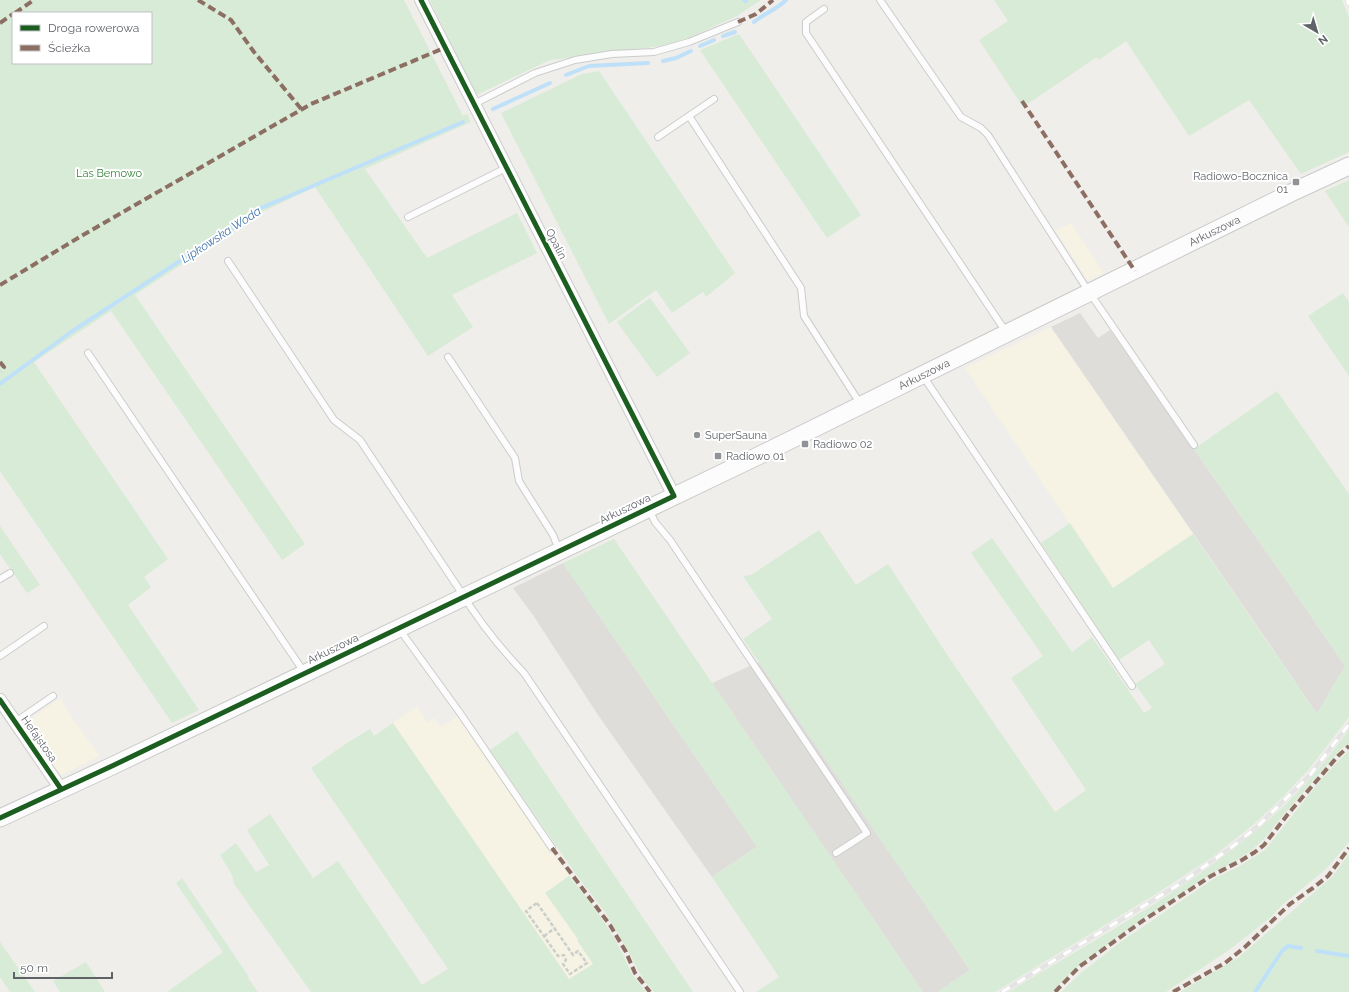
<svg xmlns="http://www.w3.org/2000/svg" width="1349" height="992" font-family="Raleway,sans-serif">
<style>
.commercial{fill:#f7f3e4}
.industrial{fill:#dfddda}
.green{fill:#d8ebd6;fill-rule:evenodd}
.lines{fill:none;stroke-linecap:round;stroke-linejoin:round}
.stream{stroke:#bfe0f9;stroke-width:4}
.lane-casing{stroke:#cbcccc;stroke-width:8}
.street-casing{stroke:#cbcccc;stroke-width:14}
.secondary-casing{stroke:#cacacb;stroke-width:19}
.path{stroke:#cacfcc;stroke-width:2.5;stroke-dasharray:4 2;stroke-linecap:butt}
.lane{stroke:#fdfcfc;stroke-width:6}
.street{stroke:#fdfcfc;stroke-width:12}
.secondary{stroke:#fdfcfc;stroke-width:17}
.rail-casing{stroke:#e4e4e4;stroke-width:4.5}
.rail{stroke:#fff;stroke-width:3;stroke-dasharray:9;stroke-linecap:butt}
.quiet{stroke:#8d6e63;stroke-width:4;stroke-dasharray:8 4;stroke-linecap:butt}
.cycleway-casing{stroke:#fff;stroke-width:8}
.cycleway{stroke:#1b5e20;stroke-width:5}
.poi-dot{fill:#919496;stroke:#fff;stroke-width:1.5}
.labels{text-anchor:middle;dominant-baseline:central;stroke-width:4;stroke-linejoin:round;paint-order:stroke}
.park-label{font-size:11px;fill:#348238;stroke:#fff}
.poi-label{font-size:11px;fill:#5f6368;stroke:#fff;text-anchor:start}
.street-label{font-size:11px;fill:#5f6368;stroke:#fff}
.water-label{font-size:12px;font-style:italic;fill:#4174aa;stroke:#fff}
</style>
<rect width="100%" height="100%" fill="#efeeea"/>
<g class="commercial">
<polygon points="1071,223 1104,273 1088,281 1056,231"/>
<polygon points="1051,327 1193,534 1113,588 965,368"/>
<polygon points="60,698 72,718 100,756 59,776 24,724"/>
<polygon points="417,706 427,723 434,718 441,727 458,716 515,801 569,876 546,893 578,940 577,941 593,964 569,979 393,723"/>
</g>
<g class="industrial">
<polygon points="1080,313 1098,338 1110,330 1291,587 1345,666 1317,714 1266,639 1051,327"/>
<polygon points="563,563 757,847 712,877 598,715 533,615 513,588"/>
<polygon points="759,662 970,970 938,992 923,992 712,683"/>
</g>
<g class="green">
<path d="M0,0h404l59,116 4,-2 4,8 -106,47 62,89 90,-45 20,40 -85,42 21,32 -45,29 -113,-169 -53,25 -127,83 170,249 -23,16 -171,-249 -77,51 134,197 -24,18 7,10 -23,18 71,105 -27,13 -172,-252zM13,13h138v50h-138z"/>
<polygon points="430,0 761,0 737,16 688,38 661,46 550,60 476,95"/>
<polygon points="994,0 1342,0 1349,17 1349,152 1301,174 1249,100 1189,136 1126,41 1099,60 1097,57 1023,107 979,40 1008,21"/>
<polygon points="739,34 861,215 827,238 700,50"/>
<polygon points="599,71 735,273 706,297 703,292 672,313 656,290 609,324 501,113 582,74"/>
<polygon points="1349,180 1349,227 1325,191"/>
<polygon points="1343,293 1349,302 1349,376 1308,316"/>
<polygon points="650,298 690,353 657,377 617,322"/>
<polygon points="1277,391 1349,494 1349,717 1310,768 1282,798 1254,824 1214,856 1159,892 995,992 938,992 970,970 743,639 772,619 743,576 751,575 819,530 856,585 888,564 952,662 1055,812 1086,790 1011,678 1043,656 971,553 992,538 1072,652 1092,637 1144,713 1152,708 1135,684 1165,664 1149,640 1119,660 1041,543 1070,523 1113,588 1193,534 1317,714 1345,666 1291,587 1194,449"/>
<polygon points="0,526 40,585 27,593 0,554"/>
<polygon points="614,539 923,992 756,992 779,977 712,877 757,847 563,563"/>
<polygon points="393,723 569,979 593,964 577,940 578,939 545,893 569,876 595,908 615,939 632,974 646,992 311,992 234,884 232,875 220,855 236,843 256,872 269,865 247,830 270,814 313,878 338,861 422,985 448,969 311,768 347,743 370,729 374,736"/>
<path d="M1349,729v14l-8,6 -61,70 -14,18 -14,13 -18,12 -20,10 -83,55 -58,43 -21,22h-44c85,-51 173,-99 249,-162 35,-29 66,-64 92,-101z"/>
<polygon points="517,731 693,992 654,992 646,983 638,970 631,956 605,912 575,873 490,750"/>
<polygon points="1349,750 1349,842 1326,869 1282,905 1271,917 1229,950 1166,992 1061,992 1081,973 1122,941 1215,878 1238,867 1265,850 1319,782"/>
<polygon points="1349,854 1349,992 1180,992 1239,957 1332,877"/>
<polygon points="182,878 249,977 248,978 258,992 167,992 223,952 176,883"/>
<polygon points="0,942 35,992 10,992 0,977"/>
<polygon points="86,962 105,992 60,992 53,981"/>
</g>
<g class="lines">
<g class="stream">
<polyline points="744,0 746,1"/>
<path d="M754,22c10,-8 23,-13 32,-22"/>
<polyline points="723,36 735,32"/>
<polyline points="700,46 714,40"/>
<polyline points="663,61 676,58 691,51"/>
<polyline points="566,75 589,66 648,63"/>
<polyline points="493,109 550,83"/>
<polyline points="0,384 71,332 261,208 463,122"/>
<polyline points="1317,951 1349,956"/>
<polyline points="1255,992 1282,951 1288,946 1301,948"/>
</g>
<defs>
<g id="lane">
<polyline points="880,0 961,117 981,128 988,135 1085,286 1194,445"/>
<polyline points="824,9 806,22 806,33 1006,332"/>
<polyline points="474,104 535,73 575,60 612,54 654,52 689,42 738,22"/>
<polyline points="689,116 801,288 804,316 861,405"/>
<polyline points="658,137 714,99"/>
<polyline points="408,217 506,168"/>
<path d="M228,261l106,159 26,20 99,149c19,31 40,58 65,84l216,319"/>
<polyline points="88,353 304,672"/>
<polyline points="448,357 515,458 519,481 553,535 559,550"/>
<polyline points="923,376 1132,686"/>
<polyline points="649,509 655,522 670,540 867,833 836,853"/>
<polyline points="0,579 10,573"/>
<polyline points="400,630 460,713 552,848"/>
<polyline points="0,656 44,626"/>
<polyline points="15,722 53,696"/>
</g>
<g id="street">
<polyline points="421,0 674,496"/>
<polyline points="0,700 61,789"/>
</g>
<g id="secondary">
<path id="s1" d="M0,818l112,-52 648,-311 537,-265 52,-24"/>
</g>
</defs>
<use href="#lane" class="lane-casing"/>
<use href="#street" class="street-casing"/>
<use href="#secondary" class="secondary-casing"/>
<g class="path">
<polygon points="537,903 573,955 578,951 587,963 570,974 563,964 566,960 564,955 558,956 526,911"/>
<polyline points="544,936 555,928"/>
</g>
<use href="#lane" class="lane"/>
<use href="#street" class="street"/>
<use href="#secondary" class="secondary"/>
<defs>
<g id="rail">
<polyline points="1347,0 1349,5"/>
<polyline points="1002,992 1178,885 1232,847 1258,826 1310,775 1349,724"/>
</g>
</defs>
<use href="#rail" class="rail-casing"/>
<use href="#rail" class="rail"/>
<g class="quiet">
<polyline points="198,0 231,20 254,52 302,110"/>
<polyline points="15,13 34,0"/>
<polyline points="738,22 756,14 773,0"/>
<polyline points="0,23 13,14"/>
<polyline points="1022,101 1135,271"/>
<polyline points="0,285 83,235 311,104 444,48"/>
<polyline points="0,362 4,367 0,371"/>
<polyline points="552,848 610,925 626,952 635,973 650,992"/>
<polyline points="1055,992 1079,967 1141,922 1211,876 1242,860 1255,852 1264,845 1288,814 1338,756 1349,746"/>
<polyline points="1173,992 1225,963 1245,947 1290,904 1313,888 1328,876 1349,848"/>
</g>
<defs>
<g id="cycleway">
<polyline points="0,700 61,789"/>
<polyline points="0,818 112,766 674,496 421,0"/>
</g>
</defs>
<use href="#cycleway" class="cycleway-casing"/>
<use href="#cycleway" class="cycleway"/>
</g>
<g class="poi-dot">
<rect x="1292" y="178" width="8" height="8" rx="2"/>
<circle cx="697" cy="435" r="4"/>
<rect x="801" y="440" width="8" height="8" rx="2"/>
<rect x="714" y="452" width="8" height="8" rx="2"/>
</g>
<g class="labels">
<g class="park-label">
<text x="109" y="173">Las Bemowo</text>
</g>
<g class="poi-label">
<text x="1288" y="176" text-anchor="end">Radiowo-Bocznica<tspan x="1288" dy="13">01</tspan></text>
<text x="705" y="435">SuperSauna</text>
<text x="813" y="444">Radiowo 02</text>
<text x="726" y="456">Radiowo 01</text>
</g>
<g class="street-label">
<text stroke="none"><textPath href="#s1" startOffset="1349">Arkuszowa</textPath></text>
<text transform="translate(556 244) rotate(63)">Opalin</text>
<text stroke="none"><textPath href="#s1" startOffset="1025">Arkuszowa</textPath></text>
<text transform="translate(625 509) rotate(-26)">Arkuszowa</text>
<text transform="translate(333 649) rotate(-26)">Arkuszowa</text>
<text transform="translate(39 739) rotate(55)">Hefajstosa</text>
</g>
<g class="water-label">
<text transform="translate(221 235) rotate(-33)">Lipkowska Woda</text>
</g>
</g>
<rect x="12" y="12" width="140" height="52" fill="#ffffff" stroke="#bfc1c3"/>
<rect x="20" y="25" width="20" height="6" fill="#1b5e20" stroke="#bfc1c3"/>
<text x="48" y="32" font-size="12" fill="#5f6368">Droga rowerowa</text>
<rect x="20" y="45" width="20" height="6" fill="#8d6e63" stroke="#bfc1c3"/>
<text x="48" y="52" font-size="12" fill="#5f6368">Ścieżka</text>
<g transform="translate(1317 32) rotate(142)" stroke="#ffffff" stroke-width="3" paint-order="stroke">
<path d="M0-3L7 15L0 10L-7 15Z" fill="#5f6368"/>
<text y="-6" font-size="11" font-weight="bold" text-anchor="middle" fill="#5f6368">N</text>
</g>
<path d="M14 972v6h98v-6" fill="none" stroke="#5f6368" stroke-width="2"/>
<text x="20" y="972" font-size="12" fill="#5f6368" stroke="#ffffff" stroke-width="3" paint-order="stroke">50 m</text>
</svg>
